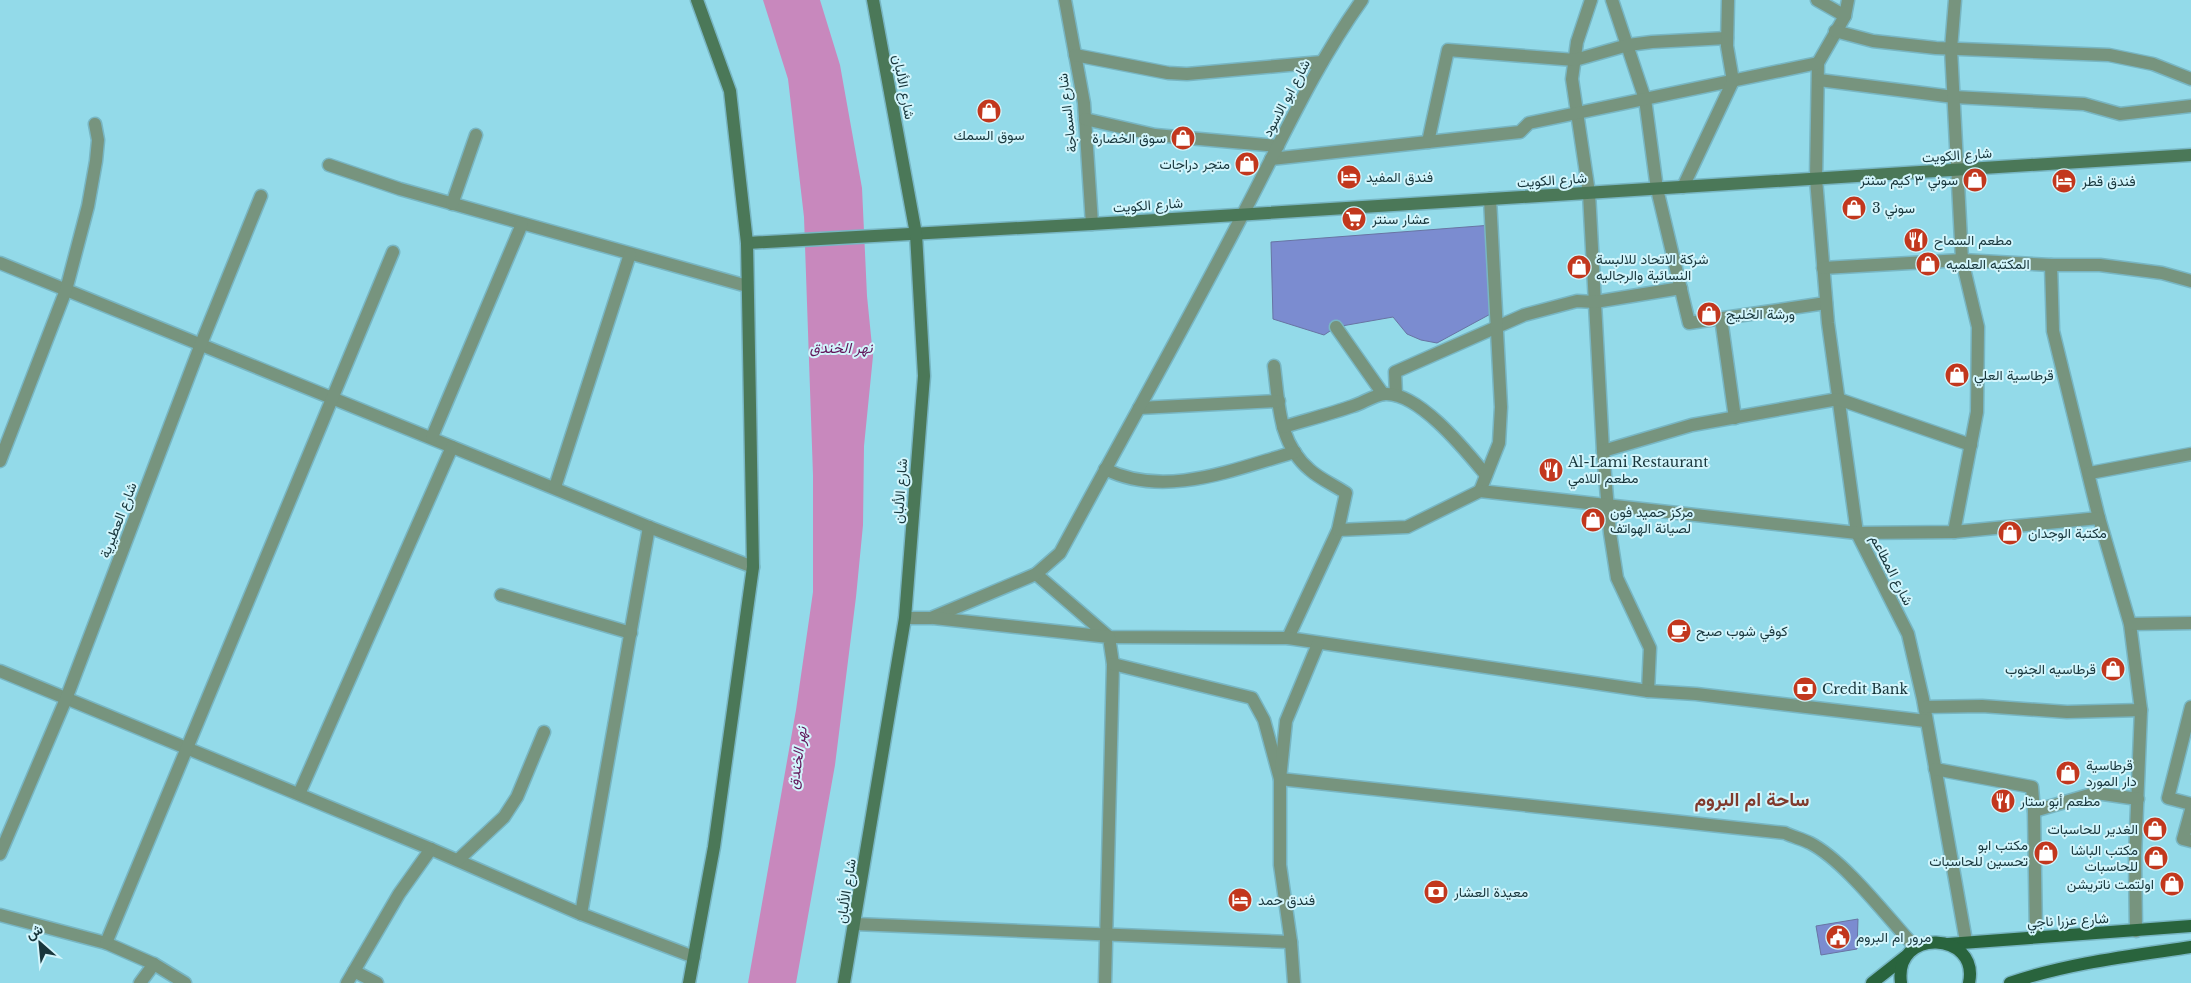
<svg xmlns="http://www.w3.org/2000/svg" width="2191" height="983" font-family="'Libre Baskerville',Vazirmatn,serif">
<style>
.water{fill:#c888bd}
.building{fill:#7b8cd0;stroke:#6874a3}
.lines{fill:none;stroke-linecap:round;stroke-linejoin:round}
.street-casing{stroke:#78b6c3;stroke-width:15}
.secondary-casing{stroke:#78b6c3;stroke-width:15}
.primary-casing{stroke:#78b6c3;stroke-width:15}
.street{stroke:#77947e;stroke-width:12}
.secondary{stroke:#4b7858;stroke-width:12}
.primary{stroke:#29643d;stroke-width:12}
.labels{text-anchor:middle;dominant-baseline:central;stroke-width:4;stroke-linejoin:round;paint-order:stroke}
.street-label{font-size:14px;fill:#18363c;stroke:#d2f5fc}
.poi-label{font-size:14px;fill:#18363c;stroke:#d2f5fc;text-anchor:start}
.water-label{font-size:15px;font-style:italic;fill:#62165a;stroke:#d2f5fc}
.district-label{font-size:19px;font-weight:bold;fill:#803a2d;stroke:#d2f5fc}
</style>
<rect width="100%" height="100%" fill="#93dae9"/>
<polygon class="water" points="763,0 820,0 840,65 862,188 867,296 873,356 864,446 863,525 856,597 835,765 796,983 748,983 796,710 813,592 813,475 804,217 788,79"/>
<g class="building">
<polygon points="1492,225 1496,311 1437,343 1421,340 1407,334 1393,317 1336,327 1324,335 1273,319 1271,242"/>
<polygon points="1858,919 1857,949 1821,955 1816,926"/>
</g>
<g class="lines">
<defs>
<g id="street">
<polyline points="1065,0 1084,103 1092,224"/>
<polyline points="1591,0 1577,42 1572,79 1589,193 1603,451 1610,533 1617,578 1650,648 1648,691"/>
<polyline points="1612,0 1645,99 1657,189 1689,323 1826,303"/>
<polyline points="1817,0 1845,16"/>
<polyline points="1848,0 1845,16 1818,63 1816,179 1828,323 1857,533 1908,634 1923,699 1966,941"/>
<polyline points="1835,31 1873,41 1936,48 2109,55 2153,64 2191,79"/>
<polyline points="1075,55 1168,73 1187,74 1322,62"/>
<polyline points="1819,80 1954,97 2084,104 2120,114 2191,106"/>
<polyline points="1085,119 1155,135 1278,146"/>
<polyline points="1428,142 1448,50 1575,60 1628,45 1652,42 1727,38"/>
<polyline points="1271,159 1520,132 1529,123 1818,63"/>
<polyline points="329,165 400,189 747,286"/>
<polyline points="1683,187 1733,81 1727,46 1728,0"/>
<polyline points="452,204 476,135"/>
<polyline points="0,263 649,527 753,567"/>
<polyline points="2051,265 2053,331 2099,518 2130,624 2141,710 2135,856 2136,931"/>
<polyline points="1823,268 1962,260 2051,265 2100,265 2162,273 2191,281"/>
<polyline points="1721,318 1735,418"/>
<polyline points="1336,327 1383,394"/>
<path d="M1274,366c5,38 4,77 36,104 10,9 24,15 36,23l-8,37 -50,108"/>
<polyline points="1396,395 1395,372 1524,315 1577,301 1595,302 1681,288"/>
<polyline points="1139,408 1279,401"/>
<path d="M1283,427c23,-7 47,-13 70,-21 10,-3 21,-11 32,-12 34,-2 81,57 101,81"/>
<polyline points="432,437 522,224"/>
<polyline points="1603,451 1692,425 1838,399 1971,445"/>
<polyline points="0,461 66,290 88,206 96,161 98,140 95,124"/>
<path d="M1105,469c60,30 129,0 190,-17"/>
<polyline points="2090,473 2191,454"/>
<polyline points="555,487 630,254"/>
<polyline points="1480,491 1499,443 1501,407 1490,199"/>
<polyline points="1338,530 1407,527 1480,491 1857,533 1954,532 2099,518"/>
<polyline points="1954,532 1977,412 1978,327 1962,260 1951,49 1955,0"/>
<polyline points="1036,574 1109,637 1288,638 1648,691 1696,694 1926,721"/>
<polyline points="501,595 631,633"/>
<path d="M905,618h26l105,-44 24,-21c61,-113 124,-225 183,-339 38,-72 71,-147 119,-214"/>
<polyline points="934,618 1109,637 1113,664 1105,983"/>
<polyline points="2130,624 2191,623"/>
<path d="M1113,664l139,34 12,22 16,59 505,54c8,4 17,6 25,10 35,18 78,75 105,104"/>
<polyline points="0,671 431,849 581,914 694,957"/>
<polyline points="1925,707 1982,706 2067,712 2141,710"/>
<polyline points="2191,707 2168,798 2191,804"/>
<polyline points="1935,769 2032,787 2034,811 2096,793 2138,799"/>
<polyline points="299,794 452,447"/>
<polyline points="2191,810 2183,839 2191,841"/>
<polyline points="2034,811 2036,937"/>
<polyline points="0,854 66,699 201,344 261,196"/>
<polyline points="458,860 504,817 517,797 544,732"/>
<polyline points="581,914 649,527"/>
<polyline points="0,915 106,943 154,964 185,983"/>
<polyline points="855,924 1291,942"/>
<polyline points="106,943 393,252"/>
<polyline points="354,971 377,983"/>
<polyline points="140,983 154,964"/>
<polyline points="347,983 399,894 431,849"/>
<polyline points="1294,983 1291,942 1280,865 1280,779 1286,721 1318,644"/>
</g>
<g id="secondary">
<polyline points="747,243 1092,224 2191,155"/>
<polyline points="689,983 714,847 753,567 747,243 730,91 697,0"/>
<polyline points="844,983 905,618 924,376 916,234 873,0"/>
</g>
<g id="primary">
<polyline points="1948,944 2191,926"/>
<polyline points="1872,983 1905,957"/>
<path d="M1901,983c-8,-56 79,-52 68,0"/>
<path d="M2010,983c58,-20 121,-27 181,-36"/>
</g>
</defs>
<use href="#street" class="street-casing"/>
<use href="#secondary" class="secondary-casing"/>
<use href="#primary" class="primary-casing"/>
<use href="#street" class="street"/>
<use href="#secondary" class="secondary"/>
<use href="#primary" class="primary"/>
</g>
<defs>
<symbol id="shop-disc" viewBox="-11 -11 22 22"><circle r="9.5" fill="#c2371d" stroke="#d2f5fc"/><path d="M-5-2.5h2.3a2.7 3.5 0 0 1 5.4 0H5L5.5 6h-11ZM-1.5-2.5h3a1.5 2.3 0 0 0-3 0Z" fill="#fff"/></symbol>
<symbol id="hotel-disc" viewBox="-11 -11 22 22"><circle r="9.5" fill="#c2371d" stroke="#d2f5fc"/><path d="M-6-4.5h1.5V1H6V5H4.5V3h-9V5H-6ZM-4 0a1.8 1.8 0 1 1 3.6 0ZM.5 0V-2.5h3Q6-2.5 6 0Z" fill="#fff"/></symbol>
<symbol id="supermarket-disc" viewBox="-11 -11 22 22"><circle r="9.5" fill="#c2371d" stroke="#d2f5fc"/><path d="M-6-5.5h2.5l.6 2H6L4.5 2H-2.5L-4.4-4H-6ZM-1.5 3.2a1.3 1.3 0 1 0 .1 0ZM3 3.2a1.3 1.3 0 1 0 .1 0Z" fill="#fff"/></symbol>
<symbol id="restaurant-disc" viewBox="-11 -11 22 22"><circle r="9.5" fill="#c2371d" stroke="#d2f5fc"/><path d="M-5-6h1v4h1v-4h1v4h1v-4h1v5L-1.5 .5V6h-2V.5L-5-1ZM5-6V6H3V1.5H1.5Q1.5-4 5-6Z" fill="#fff"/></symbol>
<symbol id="cafe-disc" viewBox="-11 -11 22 22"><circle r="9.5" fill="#c2371d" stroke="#d2f5fc"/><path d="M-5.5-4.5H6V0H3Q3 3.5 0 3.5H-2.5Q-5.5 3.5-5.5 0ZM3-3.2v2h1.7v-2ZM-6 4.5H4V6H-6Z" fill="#fff"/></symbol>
<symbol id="bank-disc" viewBox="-11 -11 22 22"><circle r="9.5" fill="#c2371d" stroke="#d2f5fc"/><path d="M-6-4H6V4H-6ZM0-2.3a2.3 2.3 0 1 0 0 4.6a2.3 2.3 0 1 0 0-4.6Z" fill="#fff"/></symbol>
<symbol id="civic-disc" viewBox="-11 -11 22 22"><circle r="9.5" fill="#c2371d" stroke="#d2f5fc"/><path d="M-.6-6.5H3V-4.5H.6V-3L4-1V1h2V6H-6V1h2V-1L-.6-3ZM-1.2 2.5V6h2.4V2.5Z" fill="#fff"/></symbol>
</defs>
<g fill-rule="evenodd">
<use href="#shop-disc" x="975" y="97" width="28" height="28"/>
<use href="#shop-disc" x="1169" y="124" width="28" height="28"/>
<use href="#shop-disc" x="1233" y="150" width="28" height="28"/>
<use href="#hotel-disc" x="1335" y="163" width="28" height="28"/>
<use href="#shop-disc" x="1961" y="166" width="28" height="28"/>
<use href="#hotel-disc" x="2050" y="167" width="28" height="28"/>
<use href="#shop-disc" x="1840" y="194" width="28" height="28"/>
<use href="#supermarket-disc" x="1340" y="205" width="28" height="28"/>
<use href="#restaurant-disc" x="1902" y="226" width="28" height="28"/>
<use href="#shop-disc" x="1914" y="250" width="28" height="28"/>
<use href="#shop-disc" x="1565" y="253" width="28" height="28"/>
<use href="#shop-disc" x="1695" y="300" width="28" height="28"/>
<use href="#shop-disc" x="1943" y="361" width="28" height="28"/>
<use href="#restaurant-disc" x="1537" y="456" width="28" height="28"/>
<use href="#shop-disc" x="1579" y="506" width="28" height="28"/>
<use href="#shop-disc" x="1996" y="519" width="28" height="28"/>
<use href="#cafe-disc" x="1665" y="617" width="28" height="28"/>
<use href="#shop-disc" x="2099" y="655" width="28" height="28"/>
<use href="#bank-disc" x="1791" y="675" width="28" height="28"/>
<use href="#shop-disc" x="2054" y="759" width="28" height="28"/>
<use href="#restaurant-disc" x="1989" y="787" width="28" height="28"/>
<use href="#shop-disc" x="2141" y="815" width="28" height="28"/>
<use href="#shop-disc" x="2032" y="839" width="28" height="28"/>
<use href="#shop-disc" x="2142" y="844" width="28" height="28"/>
<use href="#shop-disc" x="2158" y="870" width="28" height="28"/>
<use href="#bank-disc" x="1422" y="878" width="28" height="28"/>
<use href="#hotel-disc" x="1226" y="886" width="28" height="28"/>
<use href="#civic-disc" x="1824" y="923" width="28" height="28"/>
</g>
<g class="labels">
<g class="street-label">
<text transform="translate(904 87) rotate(79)">شارع الألبان</text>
<text transform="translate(1286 98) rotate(-62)">شارع ابو الاسود</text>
<text transform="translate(1067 113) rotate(-97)">شارع السماجة</text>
<text transform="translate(1957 155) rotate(-4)">شارع الكويت</text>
<text transform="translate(1552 180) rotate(-4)">شارع الكويت</text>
<text transform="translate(1148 205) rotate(-4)">شارع الكويت</text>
<text transform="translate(900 491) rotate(-86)">شارع الألبان</text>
<text transform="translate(118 520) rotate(-69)">شارع العطيرية</text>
<text transform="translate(1892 570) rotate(63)">شارع المطاعم</text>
<text transform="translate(846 891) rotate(-81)">شارع الألبان</text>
<text transform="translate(2068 920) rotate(-3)">شارع عزرا ناجي</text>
</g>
<g class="poi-label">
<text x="989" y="135" text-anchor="middle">سوق السمك</text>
<text x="1166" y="138" text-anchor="end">سوق الخضارة</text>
<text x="1230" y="164" text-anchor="end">متجر دراجات</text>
<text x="1366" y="177">فندق المفيد</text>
<text x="1958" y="180" text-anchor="end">سوني ٣ كيم سنتر</text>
<text x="2082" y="181">فندق قطر</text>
<text x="1872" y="208">سوني 3</text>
<text x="1372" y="219">عشار سنتر</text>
<text x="1934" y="240">مطعم السماح</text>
<text x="1596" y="259">شركة الاتحاد للالبسة<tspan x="1596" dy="16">النسائية والرجاليه</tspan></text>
<text x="1946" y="264">المكتبه العلميه</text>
<text x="1726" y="314">ورشة الخليج</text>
<text x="1974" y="375">قرطاسية العلي</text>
<text x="1568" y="462">Al-Lami Restaurant<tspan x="1568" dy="16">مطعم اللامي</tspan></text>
<text x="1610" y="512">مركز حميد فون<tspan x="1610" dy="16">لصيانة الهواتف</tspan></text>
<text x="2028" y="533">مكتبة الوجدان</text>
<text x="1696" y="631">كوفي شوب صبح</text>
<text x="2096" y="669" text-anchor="end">قرطاسيه الجنوب</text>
<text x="1822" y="689">Credit Bank</text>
<text x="2086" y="765">قرطاسية<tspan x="2086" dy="16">دار المورد</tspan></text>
<text x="2020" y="801">مطعم أبو ستار</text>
<text x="2138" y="829" text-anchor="end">الغدير للحاسبات</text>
<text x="2028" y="845" text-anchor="end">مكتب ابو<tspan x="2028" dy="16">تحسين للحاسبات</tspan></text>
<text x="2138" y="850" text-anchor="end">مكتب الباشا<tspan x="2138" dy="16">للحاسبات</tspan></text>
<text x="2154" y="884" text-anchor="end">اولتمت ناتريشن</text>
<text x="1454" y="892">معيدة العشار</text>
<text x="1258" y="900">فندق حمد</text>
<text x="1856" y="937">مرور ام البروم</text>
</g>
<g class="water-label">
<text x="841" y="347">نهر الخندق</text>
<text transform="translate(797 758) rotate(-82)">نهر الخندق</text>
</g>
<g class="district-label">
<text x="1752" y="799">ساحة ام البروم</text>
</g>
</g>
<g transform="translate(40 943) rotate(333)" stroke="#d2f5fc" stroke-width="4" paint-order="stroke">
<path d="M0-4L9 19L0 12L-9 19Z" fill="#18363c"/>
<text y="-8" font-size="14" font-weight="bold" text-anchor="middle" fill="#18363c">ش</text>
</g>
</svg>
